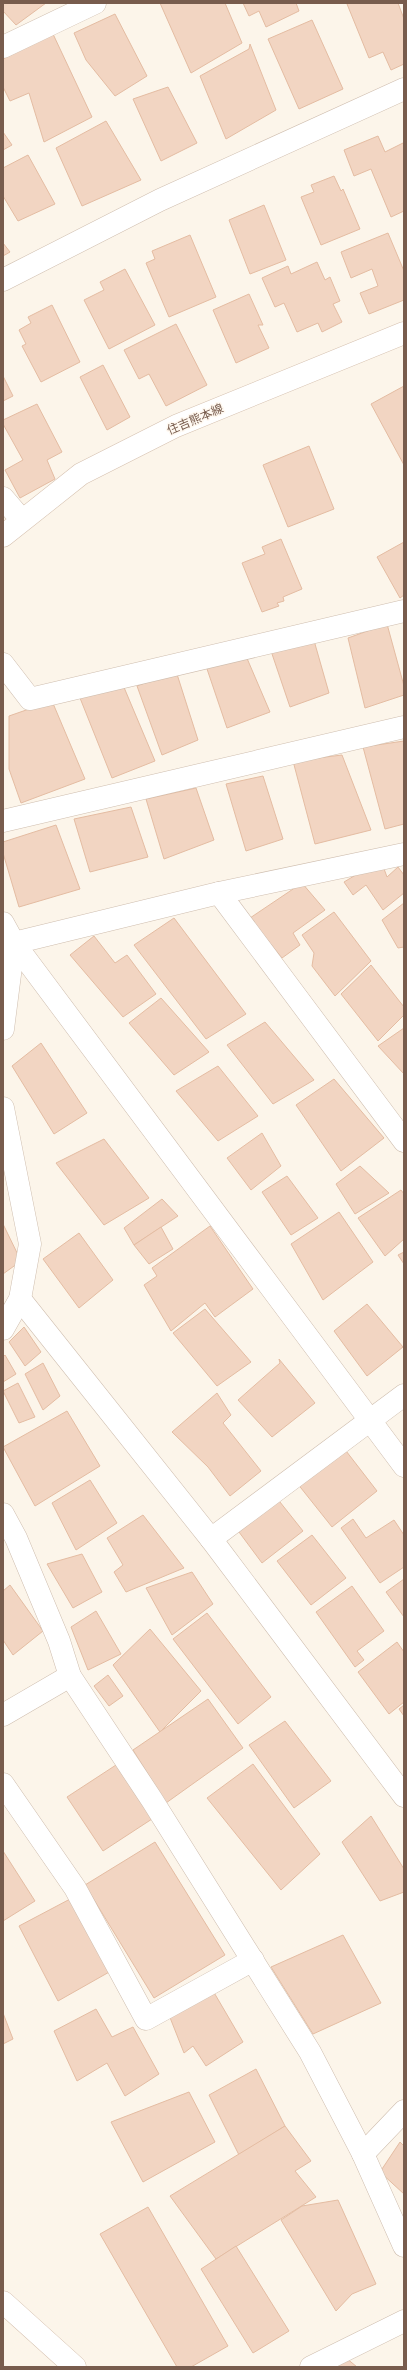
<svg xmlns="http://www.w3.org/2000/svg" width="407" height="2370" font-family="Mulish,'Noto Sans JP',sans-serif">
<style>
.building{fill:#f2d5c2;stroke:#e4bca2}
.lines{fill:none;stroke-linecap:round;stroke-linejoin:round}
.street-casing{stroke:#cfbeaf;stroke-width:23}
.secondary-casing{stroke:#d5c0af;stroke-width:23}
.street{stroke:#fff;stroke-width:22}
.secondary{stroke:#fff;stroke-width:22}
.labels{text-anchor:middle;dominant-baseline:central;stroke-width:3;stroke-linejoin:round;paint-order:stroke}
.street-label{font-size:12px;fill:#785c4d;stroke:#fff9f1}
</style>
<rect width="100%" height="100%" fill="#fcf5ea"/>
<g class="building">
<polygon points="3,3 46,3 16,25 3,11"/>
<polygon points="160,3 225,3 242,43 191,73"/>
<polygon points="243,3 296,3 299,11 266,27 259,11 249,16"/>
<polygon points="350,3 398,3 404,19 404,64 391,70 383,52 369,58 347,4"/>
<polygon points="115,14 147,76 115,96 86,60 74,33"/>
<polygon points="312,20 343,89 299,109 268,39"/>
<polygon points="53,34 92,117 44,142 29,93 10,101 3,87 3,59"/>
<polygon points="250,44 276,110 226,139 200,76 249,49"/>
<polygon points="168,87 197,143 161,161 133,99"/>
<polygon points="106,121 141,180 82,206 56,148"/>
<polygon points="3,132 12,145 3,150"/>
<polygon points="378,136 385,152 403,143 404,145 404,211 391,217 371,169 354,176 344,150"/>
<polygon points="28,155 55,204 18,221 3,196 3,168"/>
<polygon points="334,176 341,191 343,189 360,229 321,245 301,197 314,192 311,185"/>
<polygon points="264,205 286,260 250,274 229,220"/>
<polygon points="388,233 404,271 404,300 369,314 360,293 378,286 372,269 351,278 341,252"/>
<polygon points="190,235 216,297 169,317 146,263 155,259 152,251"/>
<polygon points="3,243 10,252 3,256"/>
<polygon points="317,262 325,280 330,277 340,301 333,304 342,322 322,332 318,323 297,332 284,303 275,307 262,278 288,266 291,274"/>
<polygon points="125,269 155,325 109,349 84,300 104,290 100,282"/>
<polygon points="249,294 263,325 258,325 269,348 236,363 213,310"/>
<polygon points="52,305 80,362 41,382 22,346 26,344 19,330 31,323 28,317"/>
<polygon points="176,324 207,385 166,406 149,374 139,379 124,350"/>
<polygon points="103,365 130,417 107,430 80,377"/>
<polygon points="3,376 13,396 3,401"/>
<polygon points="404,386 404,465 371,404"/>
<polygon points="37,404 62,452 47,460 55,479 20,498 5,470 23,460 3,424 3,420"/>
<polygon points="309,446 334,509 288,527 263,465"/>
<polygon points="281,539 302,589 283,597 284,601 277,603 279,606 262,612 242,563 265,554 262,547"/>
<polygon points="404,542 404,595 400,598 377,557"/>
<polygon points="387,624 404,686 404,695 365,708 348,638"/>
<polygon points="313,637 329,693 290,707 270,648"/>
<polygon points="246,656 270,712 227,728 205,663"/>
<polygon points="176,671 198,740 162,755 137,686"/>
<polygon points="123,685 155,761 112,778 80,698"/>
<polygon points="52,701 85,779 21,803 9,769 9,716"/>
<polygon points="404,741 404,824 385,829 363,747"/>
<polygon points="342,755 371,830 315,844 293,761"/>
<polygon points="263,776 283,839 246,851 226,784"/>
<polygon points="196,788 214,840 164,859 146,799"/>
<polygon points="131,807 148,857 90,872 74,819"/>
<polygon points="56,825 80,889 19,907 3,853 3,842"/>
<polygon points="383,866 387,877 398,867 404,875 404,893 383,910 366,885 353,895 344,882 369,867"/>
<polygon points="302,883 325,910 293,933 300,945 282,958 250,918"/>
<polygon points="404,903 404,947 398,948 382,920"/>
<polygon points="334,912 371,961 335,996 312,966 314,953 302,935"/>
<polygon points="174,918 246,1014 206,1039 134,945"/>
<polygon points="94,936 115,963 127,955 156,994 123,1017 70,955"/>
<polygon points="371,965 404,1007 404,1015 378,1041 341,994"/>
<polygon points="161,998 209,1052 174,1075 129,1023"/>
<polygon points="265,1022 314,1080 273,1104 227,1045"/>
<polygon points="404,1028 404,1074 378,1046"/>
<polygon points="41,1043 87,1113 54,1134 12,1066"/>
<polygon points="218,1066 258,1116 218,1141 176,1091"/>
<polygon points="334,1079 384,1138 341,1171 296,1105"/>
<polygon points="262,1133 281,1166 251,1190 227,1158"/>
<polygon points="104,1139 149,1198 104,1225 56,1163"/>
<polygon points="360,1166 389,1193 355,1214 336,1184"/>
<polygon points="287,1176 318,1218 291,1235 262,1192"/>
<polygon points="401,1190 404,1194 404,1239 385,1256 358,1218"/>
<polygon points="162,1199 178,1216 134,1245 124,1228"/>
<polygon points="339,1212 373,1262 323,1300 291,1244"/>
<polygon points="3,1224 21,1261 3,1274"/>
<polygon points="210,1226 253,1289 215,1317 205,1303 171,1331 144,1285 157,1276 152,1268"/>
<polygon points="161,1227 173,1249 149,1264 134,1245"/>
<polygon points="79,1233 113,1280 79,1308 43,1259"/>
<polygon points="404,1252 404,1264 398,1255"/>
<polygon points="367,1304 403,1347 367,1376 334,1331"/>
<polygon points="205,1309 251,1362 217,1386 173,1333"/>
<polygon points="24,1327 41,1352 25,1366 9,1342"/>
<polygon points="5,1355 16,1374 3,1382 3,1357"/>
<polygon points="279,1359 315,1403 272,1437 238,1400 280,1363"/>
<polygon points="43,1363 60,1396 43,1410 25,1374"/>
<polygon points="18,1383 35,1417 19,1423 3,1391"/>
<polygon points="217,1393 231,1415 223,1423 261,1471 230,1496 208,1467 172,1432"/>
<polygon points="67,1411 100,1466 35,1506 3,1447"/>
<polygon points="343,1447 377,1491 332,1527 297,1483"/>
<polygon points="90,1480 117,1523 76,1550 52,1503"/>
<polygon points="276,1497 303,1531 262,1563 236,1528"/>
<polygon points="143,1515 184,1568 126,1592 114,1572 123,1565 107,1538"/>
<polygon points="353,1519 366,1538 394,1520 404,1535 404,1567 380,1583 341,1528"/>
<polygon points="312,1535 346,1578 311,1605 277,1561"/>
<polygon points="82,1554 102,1592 73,1608 47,1564"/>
<polygon points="192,1572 213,1604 172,1635 146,1588"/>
<polygon points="404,1579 404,1617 386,1592"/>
<polygon points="10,1585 43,1631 13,1655 3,1640 3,1591"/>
<polygon points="352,1586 384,1631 357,1651 364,1660 355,1667 316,1612"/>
<polygon points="96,1611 121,1654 88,1670 71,1627"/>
<polygon points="207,1613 271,1697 238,1724 173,1639"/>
<polygon points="150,1629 201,1691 160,1732 113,1665"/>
<polygon points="397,1642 404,1652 404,1702 389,1714 358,1672"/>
<polygon points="108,1675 123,1696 109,1706 94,1686"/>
<polygon points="208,1699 243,1748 166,1803 133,1750"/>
<polygon points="404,1705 404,1716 399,1709"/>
<polygon points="285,1721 331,1781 294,1808 249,1745"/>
<polygon points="253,1764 320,1854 281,1890 207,1798"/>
<polygon points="116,1765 152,1819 103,1851 67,1797"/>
<polygon points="371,1816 404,1869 404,1892 380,1901 342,1842"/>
<polygon points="155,1842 225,1955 154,1998 85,1885"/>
<polygon points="3,1851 35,1901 3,1921"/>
<polygon points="72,1898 111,1971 58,2001 19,1926"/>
<polygon points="343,1935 381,2003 313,2034 271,1967"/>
<polygon points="209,1984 243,2042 206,2066 193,2046 184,2053 169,2015"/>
<polygon points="96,2009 112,2037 133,2027 159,2074 125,2096 107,2063 77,2081 54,2031"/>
<polygon points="3,2013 13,2039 3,2044"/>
<polygon points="256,2069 285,2126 239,2155 209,2095"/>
<polygon points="189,2092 215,2142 143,2182 111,2122"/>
<polygon points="285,2126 311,2161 295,2171 316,2197 216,2259 170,2196"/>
<polygon points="400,2142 404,2146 404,2194 380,2172"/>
<polygon points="338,2200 376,2284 352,2294 336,2311 281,2220 302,2206"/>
<polygon points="148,2207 228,2346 191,2367 177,2367 100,2234"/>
<polygon points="236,2246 289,2331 253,2353 201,2269"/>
<polygon points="340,2353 357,2367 326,2367"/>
</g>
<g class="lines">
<defs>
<g id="street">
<polyline points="3,47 95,3"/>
<polyline points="3,280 160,200 404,89"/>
<polyline points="3,498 21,519"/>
<polyline points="3,664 30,699 404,611"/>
<polyline points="3,821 404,727"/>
<polyline points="404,854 219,893 14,943 404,1466"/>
<polyline points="219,893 404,1141"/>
<polyline points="3,923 14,943 3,1029"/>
<polyline points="3,1108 30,1244 20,1299 3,1329"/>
<polyline points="20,1299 211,1539 404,1796"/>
<polyline points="3,1514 16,1538 59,1641 70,1676 152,1800 310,2052 363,2154 404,2246"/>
<polyline points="211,1539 404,1395"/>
<polyline points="3,1715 70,1676"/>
<polyline points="3,1784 75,1888 146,2019 253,1960"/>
<polyline points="363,2154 404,2111"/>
<polyline points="311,2367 404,2321"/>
</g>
<g id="secondary">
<polyline points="3,536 81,474 176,426 404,333"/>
<polyline points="3,2302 75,2367"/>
</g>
</defs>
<use href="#street" class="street-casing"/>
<use href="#secondary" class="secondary-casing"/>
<use href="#street" class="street"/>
<use href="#secondary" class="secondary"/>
</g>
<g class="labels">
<g class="street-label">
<text transform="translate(195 419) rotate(-23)">住吉熊本線</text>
</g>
</g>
<rect width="407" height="2370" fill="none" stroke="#785c4d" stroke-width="8"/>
</svg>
